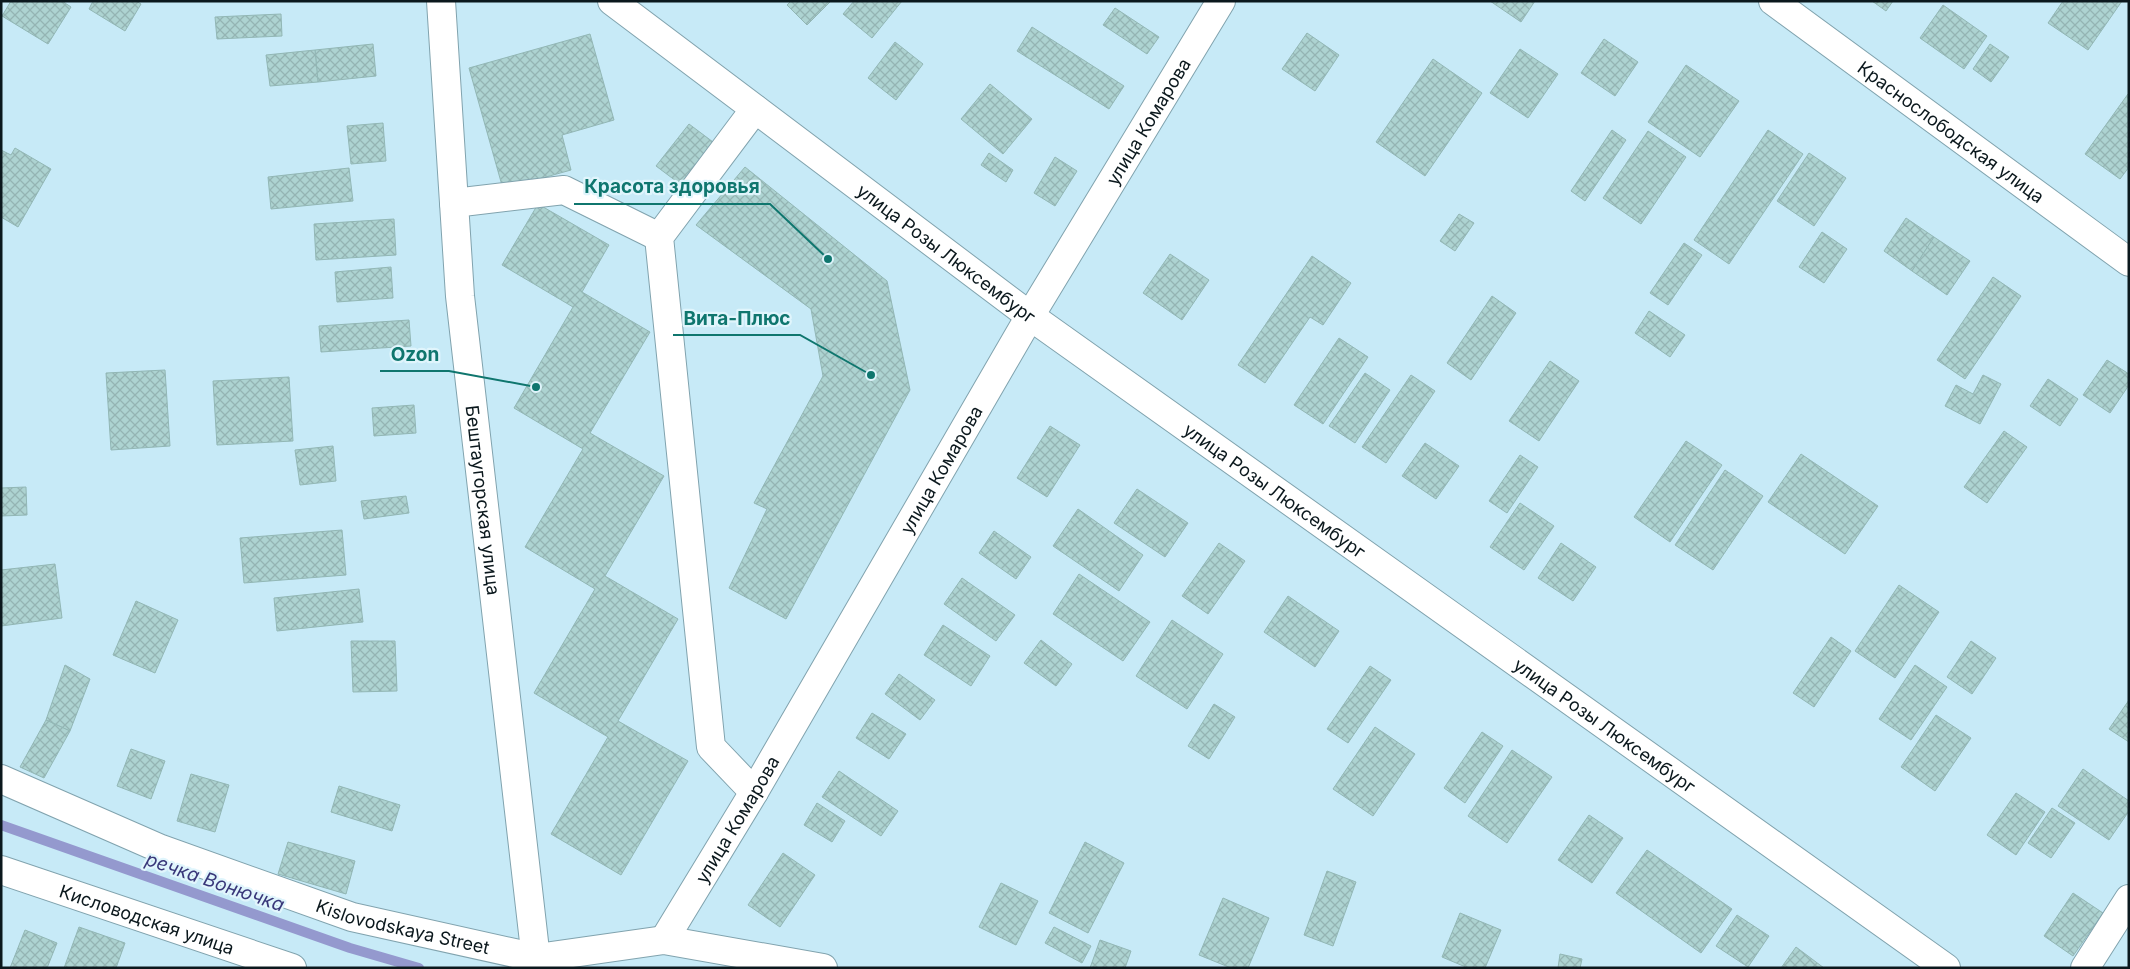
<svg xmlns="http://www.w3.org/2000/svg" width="2130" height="969" font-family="Inter,sans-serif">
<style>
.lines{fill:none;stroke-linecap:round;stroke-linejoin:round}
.stream{stroke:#9499ce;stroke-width:10}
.building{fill:url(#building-cross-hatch);stroke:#92b7b5}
.minor-casing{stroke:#81a3ae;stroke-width:30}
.minor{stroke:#fff;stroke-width:28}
.labels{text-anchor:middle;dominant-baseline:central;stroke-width:4.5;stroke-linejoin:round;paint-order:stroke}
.street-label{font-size:18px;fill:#0b181d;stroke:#e0f5fc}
.water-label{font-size:19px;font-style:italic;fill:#39387a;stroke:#e0f5fc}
.leader{fill:none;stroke:#0f766e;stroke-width:2}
.callout-dot{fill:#0f766e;stroke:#e0f5fc;stroke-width:2}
.callout-label{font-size:19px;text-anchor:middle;font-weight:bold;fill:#0f766e;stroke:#e0f5fc;stroke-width:4.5;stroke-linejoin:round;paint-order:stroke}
</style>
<defs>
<pattern id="building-cross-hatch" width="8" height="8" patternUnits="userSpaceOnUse" patternTransform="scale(1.25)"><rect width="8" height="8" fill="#add3d1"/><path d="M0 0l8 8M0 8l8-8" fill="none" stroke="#94b4b3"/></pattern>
</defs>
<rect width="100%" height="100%" fill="#c7eaf7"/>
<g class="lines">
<polyline class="stream" points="1,825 350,948 419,968"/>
</g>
<g class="building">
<polygon points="11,1 62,1 71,7 48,44 2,16"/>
<polygon points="93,1 136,1 141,4 125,31 89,9"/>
<polygon points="791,1 831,1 807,25 787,5"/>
<polygon points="854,1 902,1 872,38 843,14"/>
<polygon points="1490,1 1535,1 1521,22"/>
<polygon points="1872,1 1893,1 1886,11"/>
<polygon points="2063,1 2122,1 2088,50 2048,23"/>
<polygon points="1943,5 1987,36 1964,69 1920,38"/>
<polygon points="1115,8 1159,37 1147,54 1103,25"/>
<polygon points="281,14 282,36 217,39 215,17"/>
<polygon points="1032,27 1124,86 1109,109 1017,51"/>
<polygon points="1307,33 1339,55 1315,91 1282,69"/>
<polygon points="590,34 614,120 562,135 571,170 503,189 469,68"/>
<polygon points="1604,39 1638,62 1615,96 1581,73"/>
<polygon points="895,42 923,64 896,100 868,78"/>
<polygon points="373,44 376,76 318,82 315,50"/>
<polygon points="1990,44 2009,57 1991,82 1973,69"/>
<polygon points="1520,49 1558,74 1528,118 1490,93"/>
<polygon points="315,50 318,82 270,86 266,55"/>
<polygon points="1433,59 1482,93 1425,176 1376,142"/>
<polygon points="1686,65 1739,101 1700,157 1648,122"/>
<polygon points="990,84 1032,119 1003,154 961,119"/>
<polygon points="2128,94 2129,167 2120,179 2085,154"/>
<polygon points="383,123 386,161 351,164 347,126"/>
<polygon points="689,124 717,145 684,187 656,166"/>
<polygon points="1612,130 1626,140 1585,201 1571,191"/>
<polygon points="1768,130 1803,154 1729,264 1694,240"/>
<polygon points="1648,131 1686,157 1641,224 1603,198"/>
<polygon points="15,148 51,169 18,227 1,217 1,150 11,155"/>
<polygon points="989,153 1013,170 1006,182 981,165"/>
<polygon points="1809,153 1846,178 1814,226 1777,201"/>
<polygon points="1055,157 1077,171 1055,206 1034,193"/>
<polygon points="745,167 887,281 910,390 786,619 729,588 767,509 754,503 823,376 811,309 696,225"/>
<polygon points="349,168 353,201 271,209 268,177"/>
<polygon points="538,204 609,245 582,292 650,332 590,433 664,476 605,576 678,619 618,721 688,761 621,875 551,834 608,737 534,693 595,589 525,547 583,449 514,408 573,307 502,265"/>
<polygon points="1459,214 1474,223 1455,251 1440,241"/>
<polygon points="1906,218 1934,237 1912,271 1884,251"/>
<polygon points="394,219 396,255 316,260 314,224"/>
<polygon points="1822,232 1847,249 1824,283 1799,267"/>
<polygon points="1934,237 1970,261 1947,295 1912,271"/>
<polygon points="1684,243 1702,255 1668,305 1650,293"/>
<polygon points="1170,254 1209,280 1182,320 1143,293"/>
<polygon points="1312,256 1351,283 1323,325 1310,317 1265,383 1238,365"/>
<polygon points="391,267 393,298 337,302 335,272"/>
<polygon points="1993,277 2021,296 1965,379 1937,360"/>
<polygon points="1492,296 1516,313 1471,380 1447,363"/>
<polygon points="1649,311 1685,335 1670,357 1635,333"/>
<polygon points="409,320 411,346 321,352 319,326"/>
<polygon points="1339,338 1368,357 1323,424 1294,405"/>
<polygon points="2107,360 2129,374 2129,385 2110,413 2083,395"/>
<polygon points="1550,361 1579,381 1539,441 1509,421"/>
<polygon points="165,370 170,446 111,450 106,373"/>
<polygon points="1365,373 1390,390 1355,443 1329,426"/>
<polygon points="1411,375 1435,391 1386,463 1362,447"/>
<polygon points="1983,375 2001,384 1980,424 1945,406 1956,385 1973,394"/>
<polygon points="289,377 293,441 217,445 213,381"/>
<polygon points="2048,379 2078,399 2060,426 2030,406"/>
<polygon points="414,405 416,433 374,436 372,408"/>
<polygon points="1050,426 1080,445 1047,497 1017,478"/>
<polygon points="2004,431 2027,447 1987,503 1964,487"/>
<polygon points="1686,441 1722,465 1670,542 1634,517"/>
<polygon points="1425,443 1459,466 1436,499 1402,476"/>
<polygon points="333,446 336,481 300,485 295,450"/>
<polygon points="1801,454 1878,506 1845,554 1768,502"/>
<polygon points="1520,455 1538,467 1507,513 1489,501"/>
<polygon points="1725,470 1763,496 1713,570 1675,545"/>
<polygon points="26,487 27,515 1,516 1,488"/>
<polygon points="1137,489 1188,523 1165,557 1114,523"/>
<polygon points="406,496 409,513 364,519 361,501"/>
<polygon points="1520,503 1554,526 1524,570 1490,547"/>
<polygon points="1078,509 1143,555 1119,591 1053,546"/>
<polygon points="342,530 346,575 244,583 240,538"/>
<polygon points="994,531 1031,557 1016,579 979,553"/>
<polygon points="1219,543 1245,561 1208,614 1182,596"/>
<polygon points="1561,543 1596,567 1573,601 1538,578"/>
<polygon points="55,564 62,618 1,626 1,570"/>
<polygon points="1079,574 1150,622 1123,661 1053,614"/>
<polygon points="962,578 1015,615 996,641 944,604"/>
<polygon points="1899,585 1939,612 1895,678 1855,651"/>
<polygon points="359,589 363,622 277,631 274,598"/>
<polygon points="1288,596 1339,631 1315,667 1264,632"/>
<polygon points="136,601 178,620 155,673 113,655"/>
<polygon points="1172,620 1223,654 1187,709 1136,676"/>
<polygon points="943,625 990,656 971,686 924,655"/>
<polygon points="1831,637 1851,651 1814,707 1793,693"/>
<polygon points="1041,640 1072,664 1056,686 1024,663"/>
<polygon points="351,641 395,641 397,691 353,692"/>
<polygon points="1971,641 1996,658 1972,694 1947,677"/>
<polygon points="65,665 90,679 70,731 46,720"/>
<polygon points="1915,665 1947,687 1911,740 1879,719"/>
<polygon points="1370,666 1391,680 1348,743 1327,729"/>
<polygon points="899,674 935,700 920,720 885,694"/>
<polygon points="2129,700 2129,742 2109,729"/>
<polygon points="1214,704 1235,717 1209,759 1188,746"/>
<polygon points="872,713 906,734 889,759 856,738"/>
<polygon points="1936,715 1971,738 1935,791 1901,767"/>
<polygon points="46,720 70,731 44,778 20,767"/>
<polygon points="1375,727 1415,754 1373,816 1333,789"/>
<polygon points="1482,732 1503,746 1465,803 1444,788"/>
<polygon points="131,749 165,761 151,799 117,786"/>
<polygon points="1512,750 1552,777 1507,843 1468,816"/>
<polygon points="2083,769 2129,801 2129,811 2109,840 2058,806"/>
<polygon points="839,771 898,811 881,836 822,797"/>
<polygon points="191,774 229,785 215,832 177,821"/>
<polygon points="339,786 400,805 392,831 331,812"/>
<polygon points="2016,793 2045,812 2016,855 1987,835"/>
<polygon points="817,803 845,821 832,842 804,825"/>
<polygon points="2052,808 2075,823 2051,858 2028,843"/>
<polygon points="1589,815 1623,838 1592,883 1558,860"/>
<polygon points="288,842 355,861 346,894 278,874"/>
<polygon points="1085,842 1124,863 1088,933 1049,913"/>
<polygon points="1647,850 1732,909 1701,953 1616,893"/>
<polygon points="783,853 815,875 780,927 748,905"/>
<polygon points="1327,871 1356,882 1333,946 1304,935"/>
<polygon points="1001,883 1038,901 1016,945 979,927"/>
<polygon points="2073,893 2103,913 2073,956 2044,936"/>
<polygon points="1223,898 1269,918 1248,968 1231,968 1199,955"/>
<polygon points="1460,913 1501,930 1485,968 1468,968 1442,957"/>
<polygon points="1737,915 1769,936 1748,967 1716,946"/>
<polygon points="79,927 125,943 116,968 64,968"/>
<polygon points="1054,927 1091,946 1082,963 1045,943"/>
<polygon points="25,930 57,943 47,968 10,968"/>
<polygon points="1100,940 1131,951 1125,968 1090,968"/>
<polygon points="1796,947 1824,968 1781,968"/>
<polygon points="1560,954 1582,959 1580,968 1558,968"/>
</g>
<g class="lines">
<defs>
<g id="minor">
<path id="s1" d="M441,1l19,295 77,672"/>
<path id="s2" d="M612,1l418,315 916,652"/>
<path id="s3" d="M1773,1l356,261"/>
<polyline points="454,203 564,190 659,237"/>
<path id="s4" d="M1,779l160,70 191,68 185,41 127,-18 159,28"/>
<polyline points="754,792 711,747 659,237 755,109"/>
<path id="s5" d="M1,870l291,98"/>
<path id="s6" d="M664,940l90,-148 276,-476 191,-315"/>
<polyline points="2085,968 2129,899"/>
</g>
</defs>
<use href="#minor" class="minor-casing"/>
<use href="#minor" class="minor"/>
</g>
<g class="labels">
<g class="street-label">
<text stroke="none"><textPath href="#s6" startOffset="951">улица Комарова</textPath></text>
<text stroke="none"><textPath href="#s3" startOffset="221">Краснослободская улица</textPath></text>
<text stroke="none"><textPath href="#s2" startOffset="419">улица Розы Люксембург</textPath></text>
<text stroke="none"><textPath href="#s6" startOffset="546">улица Комарова</textPath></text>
<text stroke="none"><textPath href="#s2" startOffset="824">улица Розы Люксембург</textPath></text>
<text stroke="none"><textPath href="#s1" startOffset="501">Бештаугорская улица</textPath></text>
<text stroke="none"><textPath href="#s2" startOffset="1229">улица Розы Люксембург</textPath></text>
<text stroke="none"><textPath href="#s6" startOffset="141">улица Комарова</textPath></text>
<text stroke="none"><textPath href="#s5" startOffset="154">Кисловодская улица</textPath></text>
<text stroke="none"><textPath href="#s4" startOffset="429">Kislovodskaya Street</textPath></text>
</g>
<g class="water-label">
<text transform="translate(215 882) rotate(19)">речка Вонючка</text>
</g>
</g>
<path class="leader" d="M828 259L770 204H574M871 375L800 335H673M536 387L449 371H380"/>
<g class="callout-dot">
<circle cx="828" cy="259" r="5"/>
<circle cx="871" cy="375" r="5"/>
<circle cx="536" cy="387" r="5"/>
</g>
<g class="callout-label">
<text x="672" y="193">Красота здоровья</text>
<text x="737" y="325">Вита-Плюс</text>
<text x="415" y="361">Ozon</text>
</g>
<rect width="2130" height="969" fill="none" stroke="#0b181d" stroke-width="5"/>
</svg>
